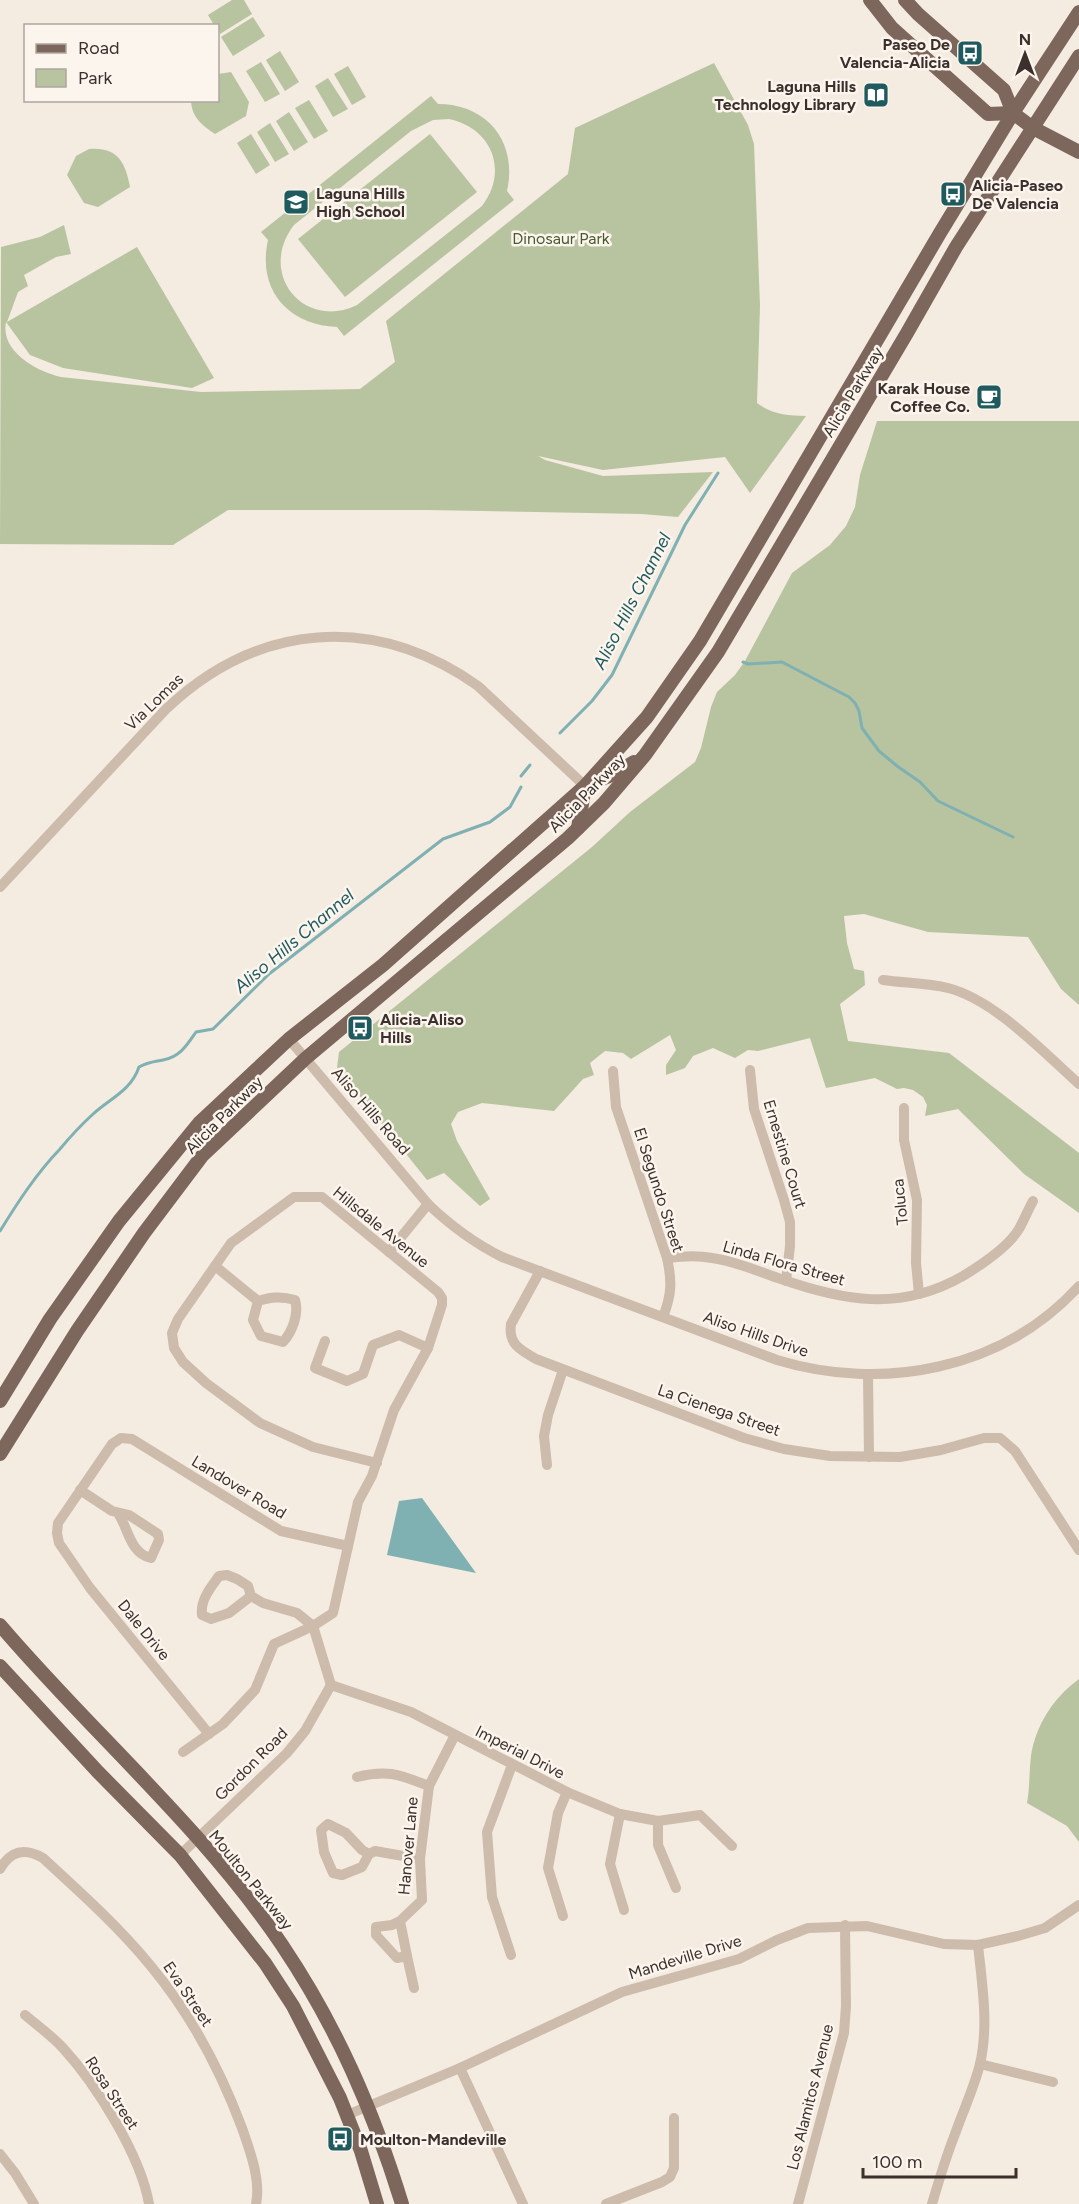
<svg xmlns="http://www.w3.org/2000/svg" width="1079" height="2204" font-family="Figtree,sans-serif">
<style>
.green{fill:#b8c4a0;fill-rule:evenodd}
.water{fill:#7fb0b2}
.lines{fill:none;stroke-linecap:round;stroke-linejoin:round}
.stream{stroke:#7fb0b2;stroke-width:3}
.minor{stroke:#cdbbac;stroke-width:10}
.major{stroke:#7d675c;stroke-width:14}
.labels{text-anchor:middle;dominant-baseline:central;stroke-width:5;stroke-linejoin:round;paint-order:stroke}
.poi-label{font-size:16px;font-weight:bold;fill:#3b302b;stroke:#fbf5ee;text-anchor:start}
.park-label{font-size:16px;fill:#4a5a2e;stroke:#fbf5ee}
.street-label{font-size:16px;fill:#3b302b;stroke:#fbf5ee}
.water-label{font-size:18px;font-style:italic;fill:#1f5a5e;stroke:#fbf5ee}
</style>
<rect width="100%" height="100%" fill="#f4ebe1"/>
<g class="green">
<polygon points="232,0 244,0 252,14 220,34 218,26 214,25 208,15"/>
<polygon points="253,17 265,36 233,56 221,37"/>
<polygon points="280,51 299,82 285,91 266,60"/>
<polygon points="261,62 280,94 265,102 246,71"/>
<path d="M714,63l34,62 6,19 6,162 -3,97c16,12 30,12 49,13l-56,77 -25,-36 -122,13 -65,-14 7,4 58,16 110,-4 -35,45 -36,-3 -214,-4h-200l-55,35 -173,-1 1,-297 39,-10 24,-12 7,29 -15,3 -32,18 4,11 -10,6 -11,30 130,-75 77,131 -22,10 -129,-20 -33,-13 -24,-33c-6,30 32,50 55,55l140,15 159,-3 35,-27 -9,-41 182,-147 7,-46z"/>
<polygon points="348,66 366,97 352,105 334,74"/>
<path d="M231,72l18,30 -3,14 -31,18c-13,-9 -23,-16 -24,-33l27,-1v-26z"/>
<polygon points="328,78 348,109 333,117 315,86"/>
<path d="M431,96l7,8c50,0 80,39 69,87l7,9 -170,136 -7,-9c-49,-2 -80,-37 -69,-87l-7,-8zM449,119c43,9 60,52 33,87l-125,99c-54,26 -100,-32 -63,-80l117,-94 22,-11z"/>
<polygon points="309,100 328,131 314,139 295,108"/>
<polygon points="289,112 308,142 294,151 276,121"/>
<polygon points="270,123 289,154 275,162 257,132"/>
<polygon points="251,134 270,165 256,174 237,143"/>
<polygon points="430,134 477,192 345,297 298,239"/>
<path d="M89,149c29,-2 36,13 41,38l-32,20 -14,-4 -17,-28 9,-19z"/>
<polygon points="877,421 1079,421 1079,1005 1061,989 1028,937 928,932 864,914 844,916 847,943 854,969 864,971 865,985 840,1004 848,1041 949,1053 1079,1153 1079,1213 1024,1174 958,1109 925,1116 927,1105 923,1097 913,1090 904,1088 897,1089 875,1078 826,1088 810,1038 758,1051 748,1050 735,1058 713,1048 693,1056 685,1068 666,1075 666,1065 676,1050 670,1035 631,1059 623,1053 605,1051 590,1063 594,1075 583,1079 554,1111 482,1103 458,1112 451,1124 457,1141 490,1199 480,1206 444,1173 427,1180 337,1068 339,1052 592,847 630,812 695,762 701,748 711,707 717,692 735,675 745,661 792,573 830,545 846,526 855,507 860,475"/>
<path d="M1079,1679v163l-12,-16 -40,-23c3,-16 2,-31 4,-47 5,-31 22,-58 48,-77z"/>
</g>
<polygon class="water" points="422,1498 476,1573 387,1555 399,1501"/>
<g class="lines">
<g class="stream">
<polyline points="743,662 748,664 782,662 849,697 855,703 859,711 862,728 879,751 897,766 920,782 938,801 1013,837"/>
<polyline points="560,733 592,701 612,675 685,525 718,473"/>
<polyline points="521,776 530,765"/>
<path d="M0,1231c18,-29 36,-57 60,-82 10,-12 20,-23 32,-34 17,-16 39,-24 47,-48 9,-5 14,-5 24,-7 17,-3 24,-15 33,-28l17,-3 56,-55 174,-135 47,-17 20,-15 11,-20"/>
</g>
<g class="minor">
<path d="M0,887l166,-178c92,-87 208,-96 312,-23l107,100"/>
<path d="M883,980c21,3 44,3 65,8 47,12 95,64 131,96"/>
<path d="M289,1039l139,165c23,22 46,39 74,53l275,103c105,32 226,10 302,-74"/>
<polyline points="750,1070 754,1109 784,1200 790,1222 790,1246 786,1281"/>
<path d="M613,1071l3,36 51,151c5,23 5,36 -4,59"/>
<polyline points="904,1108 904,1140 917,1200 916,1263 919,1294"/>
<polyline points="389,1252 428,1204"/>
<path d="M667,1258c15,-2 30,-3 45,0 23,3 45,13 66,20 65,23 122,34 185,-2 18,-11 45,-29 56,-47 5,-9 9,-19 14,-28"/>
<path d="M215,1266l43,35 -5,19 8,16 22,6c10,-11 16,-29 12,-42 -14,-4 -24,-3 -37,1"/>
<path d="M540,1271l-29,53c-3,20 9,26 25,35l208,79 40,11 46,7 70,1 41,-7 43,-12h16l15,13 64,99"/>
<polyline points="325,1341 315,1368 347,1381 363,1374 373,1345 399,1335 428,1348"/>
<polyline points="868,1375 869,1457"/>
<polyline points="547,1465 544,1436 548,1415 563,1370"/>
<path d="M80,1490l32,21 17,4 29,19 1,6 -8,18c-21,-5 -22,-28 -33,-45"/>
<path d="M251,1596l-22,17 -18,6 -9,-4c-2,-15 9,-28 17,-39l8,-1 10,4 11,7 3,10 12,7 34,10 16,13 18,59"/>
<polyline points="331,1685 411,1712 567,1792 620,1814 658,1821 700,1815 732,1846"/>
<polyline points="209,1734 90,1588 59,1543 57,1533 58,1523 112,1444 121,1438 132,1439 281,1531 348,1546"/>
<polyline points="183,1752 223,1724 255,1690 274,1644 313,1626 333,1613 358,1502 372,1476 394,1410 428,1348 442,1305 442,1298 438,1292 322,1197 294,1197 231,1243 178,1319 172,1333 174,1348 183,1362 206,1383 260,1423 313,1447 377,1463"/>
<path d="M357,1777c31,-8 43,-2 72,9"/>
<polyline points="620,1814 610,1864 624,1910"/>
<polyline points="658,1821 658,1845 676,1888"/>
<polyline points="369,1854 362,1867 342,1875 333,1873 324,1852 321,1830 328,1824 346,1833 362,1850 369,1854 375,1851 420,1859"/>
<polyline points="180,1855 287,1753 305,1731 331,1685"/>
<path d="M0,1869c11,-19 25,-21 43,-11 37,34 75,68 107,107 40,48 70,104 92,163 8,23 19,52 14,76"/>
<polyline points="563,1916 548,1868 558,1813 567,1792"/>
<polyline points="400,1921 392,1925 376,1927 376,1935 397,1958 407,1956 400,1921 422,1900 420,1859 429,1786 455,1735"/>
<polyline points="511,1955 492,1897 487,1832 512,1765"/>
<polyline points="407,1956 414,1988"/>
<path d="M25,2015c13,11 27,21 38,33 33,36 78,108 86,156"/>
<polyline points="980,2064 1053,2082"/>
<polyline points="460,2068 523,2204"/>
<polyline points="347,2115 460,2068 622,1992 739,1959 777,1940 808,1928 867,1926 944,1944 978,1945 1018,1936 1045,1928 1079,1905"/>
<polyline points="0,2154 15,2173 34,2204"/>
<polyline points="606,2204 662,2182 670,2177 674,2168 674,2118"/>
<polyline points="798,2204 844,2033 846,2006 845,1925"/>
<path d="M932,2204c7,-24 14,-47 23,-70 8,-23 19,-46 25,-70 9,-39 2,-80 -2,-119"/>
</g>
<g class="major">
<polyline points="870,0 892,28 988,114 1013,113"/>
<polyline points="905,0 918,14 1004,90 1013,113 1033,128 1079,152"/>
<polyline points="587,785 614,774 634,762"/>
<polyline points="578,828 585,786"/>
<polyline points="0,1401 50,1319 119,1221 200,1122 289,1039 383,965 585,786 647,717 700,641 940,233 1013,113 1079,12"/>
<polyline points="0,1454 77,1331 144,1233 202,1156 306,1058 568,838 604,803 645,755 718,652 907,333 956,247 1079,56"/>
<path d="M0,1625c92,108 203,203 282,320 55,82 91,165 120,259"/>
<polyline points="0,1666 98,1772 180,1855 265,1963 293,2006 340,2098 361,2151 377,2204"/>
</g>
</g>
<defs>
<symbol id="bus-square" viewBox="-11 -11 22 22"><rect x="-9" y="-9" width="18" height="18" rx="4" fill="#1f5a5e" stroke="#fbf5ee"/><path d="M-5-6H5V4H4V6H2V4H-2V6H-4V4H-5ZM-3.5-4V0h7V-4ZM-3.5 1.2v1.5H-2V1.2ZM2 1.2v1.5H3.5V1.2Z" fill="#fff"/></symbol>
<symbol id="library-square" viewBox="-11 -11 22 22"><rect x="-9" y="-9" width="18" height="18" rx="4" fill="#1f5a5e" stroke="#fbf5ee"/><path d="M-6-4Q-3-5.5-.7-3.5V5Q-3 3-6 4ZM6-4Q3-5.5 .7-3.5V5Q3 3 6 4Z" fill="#fff"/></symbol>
<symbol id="school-square" viewBox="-11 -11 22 22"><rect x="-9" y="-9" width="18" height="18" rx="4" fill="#1f5a5e" stroke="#fbf5ee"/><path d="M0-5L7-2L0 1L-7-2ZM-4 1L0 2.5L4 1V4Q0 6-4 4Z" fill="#fff"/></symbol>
<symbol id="cafe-square" viewBox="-11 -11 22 22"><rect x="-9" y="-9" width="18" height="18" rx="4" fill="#1f5a5e" stroke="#fbf5ee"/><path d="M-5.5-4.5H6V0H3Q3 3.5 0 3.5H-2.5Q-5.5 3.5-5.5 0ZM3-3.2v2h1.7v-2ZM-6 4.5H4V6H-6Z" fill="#fff"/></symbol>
</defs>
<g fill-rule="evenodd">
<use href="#bus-square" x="955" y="38" width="30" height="30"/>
<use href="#library-square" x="861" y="80" width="30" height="30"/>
<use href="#bus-square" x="938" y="179" width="30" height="30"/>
<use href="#school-square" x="281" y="187" width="30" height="30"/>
<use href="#cafe-square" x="974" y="382" width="30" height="30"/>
<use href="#bus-square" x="345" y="1013" width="30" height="30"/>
<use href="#bus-square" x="325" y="2124" width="30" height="30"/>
</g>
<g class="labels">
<g class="poi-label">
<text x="950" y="44" text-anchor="end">Paseo De<tspan x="950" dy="18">Valencia-Alicia</tspan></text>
<text x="856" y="86" text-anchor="end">Laguna Hills<tspan x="856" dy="18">Technology Library</tspan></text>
<text x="972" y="185">Alicia-Paseo<tspan x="972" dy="18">De Valencia</tspan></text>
<text x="316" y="193">Laguna Hills<tspan x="316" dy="18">High School</tspan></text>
<text x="970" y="388" text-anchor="end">Karak House<tspan x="970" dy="18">Coffee Co.</tspan></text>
<text x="380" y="1019">Alicia-Aliso<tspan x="380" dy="18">Hills</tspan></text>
<text x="360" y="2139">Moulton-Mandeville</text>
</g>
<g class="park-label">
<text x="561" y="238">Dinosaur Park</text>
</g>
<g class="street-label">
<text transform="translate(853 392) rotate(-59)">Alicia Parkway</text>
<text transform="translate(154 702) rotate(-44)">Via Lomas</text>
<text transform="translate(587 793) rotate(-46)">Alicia Parkway</text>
<text transform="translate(371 1111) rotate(49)">Aliso Hills Road</text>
<text transform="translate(224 1115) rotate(-45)">Alicia Parkway</text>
<text transform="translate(785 1154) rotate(73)">Ernestine Court</text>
<text transform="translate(659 1190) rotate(72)">El Segundo Street</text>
<text transform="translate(900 1202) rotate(-96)">Toluca</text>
<text transform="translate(381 1227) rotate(39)">Hillsdale Avenue</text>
<text transform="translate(784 1263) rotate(16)">Linda Flora Street</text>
<text transform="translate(756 1334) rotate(19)">Aliso Hills Drive</text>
<text transform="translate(719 1410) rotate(19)">La Cienega Street</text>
<text transform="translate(239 1487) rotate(31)">Landover Road</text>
<text transform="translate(144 1630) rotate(51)">Dale Drive</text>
<text transform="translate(520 1752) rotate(27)">Imperial Drive</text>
<text transform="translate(251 1764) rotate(-45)">Gordon Road</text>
<text transform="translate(408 1846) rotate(-85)">Hanover Lane</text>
<text transform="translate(251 1880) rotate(51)">Moulton Parkway</text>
<text transform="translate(685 1957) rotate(-17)">Mandeville Drive</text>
<text transform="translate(188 1994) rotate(56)">Eva Street</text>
<text transform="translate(112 2093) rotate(57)">Rosa Street</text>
<text transform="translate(810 2097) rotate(-76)">Los Alamitos Avenue</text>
</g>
<g class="water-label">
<text transform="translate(632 601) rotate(-63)">Aliso Hills Channel</text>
<text transform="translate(294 941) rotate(-40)">Aliso Hills Channel</text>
</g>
</g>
<rect x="24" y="24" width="195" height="78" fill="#fbf5ee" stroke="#aea6a0" stroke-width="1.5"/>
<rect x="36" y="44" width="30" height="9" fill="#7d675c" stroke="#aea6a0" stroke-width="1.5"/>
<text x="78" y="54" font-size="18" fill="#3b302b">Road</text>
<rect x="36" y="69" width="30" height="18" fill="#b8c4a0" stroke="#aea6a0" stroke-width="1.5"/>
<text x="78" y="84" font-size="18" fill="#3b302b">Park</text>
<g transform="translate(1025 54)" stroke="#fbf5ee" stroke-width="4.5" paint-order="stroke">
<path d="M0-4.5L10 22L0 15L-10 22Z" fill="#3b302b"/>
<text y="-9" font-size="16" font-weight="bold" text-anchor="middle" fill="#3b302b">N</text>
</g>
<path d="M863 2168v9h153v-9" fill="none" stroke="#3b302b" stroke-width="3"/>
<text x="872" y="2168" font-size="18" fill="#3b302b" stroke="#fbf5ee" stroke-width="4.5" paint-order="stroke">100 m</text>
</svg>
